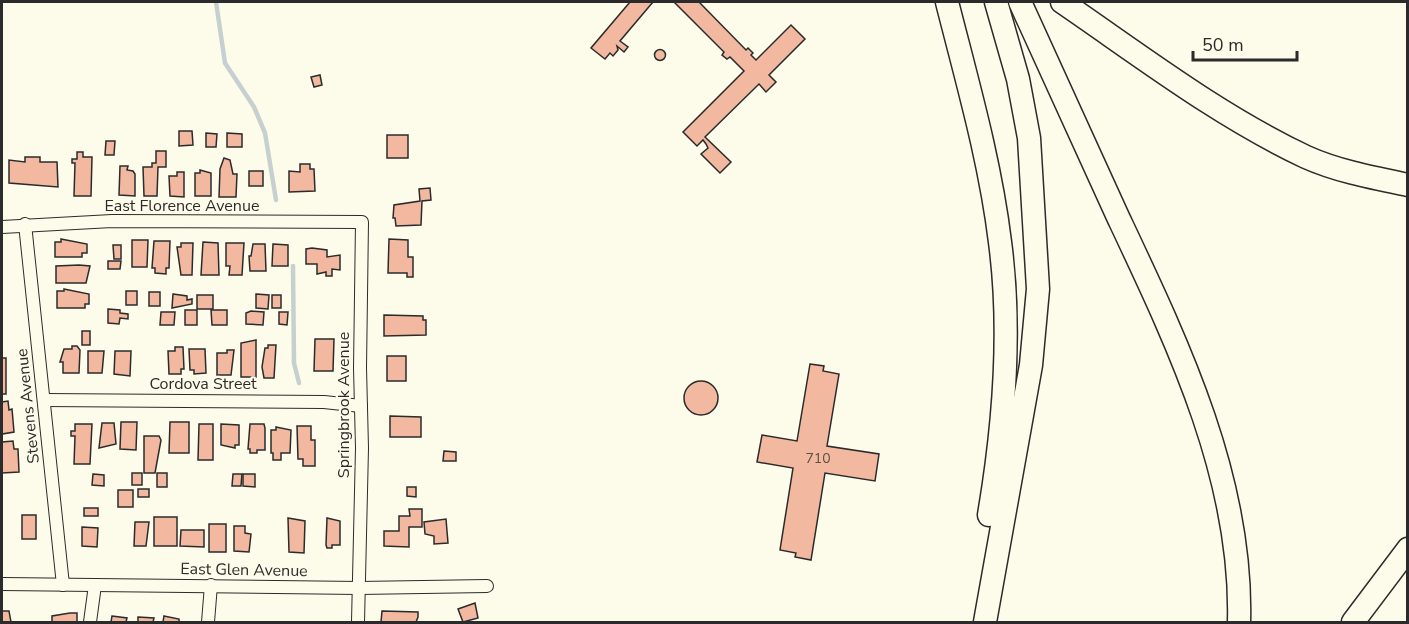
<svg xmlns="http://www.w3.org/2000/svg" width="1409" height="624" font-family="'Nunito Sans',sans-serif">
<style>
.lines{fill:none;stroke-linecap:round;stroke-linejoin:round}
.stream{stroke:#c7d0d0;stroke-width:4.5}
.building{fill:#f2b8a0;stroke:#2b2b2b;stroke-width:1.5}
.street-casing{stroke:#2b2b2b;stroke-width:14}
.highway-casing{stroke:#2b2b2b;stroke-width:25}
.street{stroke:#fdfbea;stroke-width:12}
.highway{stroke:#fdfbea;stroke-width:22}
.labels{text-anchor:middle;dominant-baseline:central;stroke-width:4.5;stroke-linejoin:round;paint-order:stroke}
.number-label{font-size:14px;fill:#5d4e48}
.street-label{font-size:16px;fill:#2b2b2b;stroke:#fdfbea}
</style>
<rect width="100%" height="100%" fill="#fdfbea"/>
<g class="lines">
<g class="stream">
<polyline points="216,2 225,63 254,107 265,133 276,200"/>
<polyline points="293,266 294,363 299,383"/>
</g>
</g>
<g class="building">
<polygon points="630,2 653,2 620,41 628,47 624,52 617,46 618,50 613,56 610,53 605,59 591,48"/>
<polygon points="674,2 699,2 746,50 748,48 753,53 751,55 756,60 791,25 805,39 769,75 776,82 766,92 759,84 705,137 731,162 720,173 701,154 708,148 706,144 703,140 697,146 683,132 744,71 730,57 727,59 722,55 724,52"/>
<circle cx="660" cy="55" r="5.5"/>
<polygon points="320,75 322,85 314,87 311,77"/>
<polygon points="179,131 192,131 193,145 179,146"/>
<polygon points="206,133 217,134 216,147 206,147"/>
<polygon points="227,133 242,134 242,147 227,147"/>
<rect x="387" y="135" width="21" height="23"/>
<polygon points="106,141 115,141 114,155 105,155"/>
<polygon points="156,151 166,151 166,167 158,167 157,196 144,196 143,167 152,167 152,163 156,163"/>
<polygon points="77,152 83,152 83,157 92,157 91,196 74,196 75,163 72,163 72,159 77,159"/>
<polygon points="25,157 40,157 40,162 57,162 58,187 9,183 9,160 25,162"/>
<polygon points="224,158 230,160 233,174 237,174 236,197 219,197 220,169"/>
<polygon points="300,164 310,164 310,169 314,169 315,191 289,192 289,171 300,172"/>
<polygon points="120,166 128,166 127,170 133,171 135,174 135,196 119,195"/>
<polygon points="200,170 211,173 211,196 195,196 195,173 200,173"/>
<rect x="249" y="171" width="14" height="15"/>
<polygon points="177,172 184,172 184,197 170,196 169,176 177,176"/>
<polygon points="430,188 431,200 422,201 421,225 396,226 395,218 393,218 394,205 420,201 419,189"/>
<polygon points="61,239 87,244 87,253 82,253 82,257 55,257 55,242 61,242"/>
<polygon points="389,239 408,240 408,257 413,257 413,277 407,277 407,273 388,273"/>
<polygon points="132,240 148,240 147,267 132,267"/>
<polygon points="154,241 170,241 169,268 166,268 166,274 155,273 155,268 152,268"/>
<polygon points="203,242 218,243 219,275 201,275"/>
<polygon points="181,243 193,243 192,275 181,275 177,247 181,247"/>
<polygon points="226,243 244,243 242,275 229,275 230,266 226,266"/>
<polygon points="253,244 265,244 266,271 250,271 249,256 251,256"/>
<polygon points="273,244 288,245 288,266 272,266"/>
<polygon points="113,245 121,245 121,259 114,259"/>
<polygon points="312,248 327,250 327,257 340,255 340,270 332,269 332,276 326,276 326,272 317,274 317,264 306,264 306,249"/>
<polygon points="108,261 121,261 120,269 108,269"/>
<polygon points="79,265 90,266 86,283 56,283 56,266"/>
<polygon points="64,289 89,294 89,304 85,304 85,308 57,308 57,291 64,291"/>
<rect x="126" y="291" width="11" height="14"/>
<rect x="149" y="292" width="11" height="14"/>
<polygon points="173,294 187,296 187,300 192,299 192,304 172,308"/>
<polygon points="256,294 269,295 268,309 256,308"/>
<rect x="197" y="295" width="16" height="14"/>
<rect x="272" y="295" width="9" height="13"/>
<polygon points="108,309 120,310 120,313 128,314 128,319 120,318 119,324 108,323"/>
<rect x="185" y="310" width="12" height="15"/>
<polygon points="211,310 227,310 227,325 212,325"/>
<polygon points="251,311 264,312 263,325 246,324 246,313"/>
<polygon points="161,312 175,312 174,325 160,325"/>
<polygon points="279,312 288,312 287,325 279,324"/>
<polygon points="384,315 423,316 423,320 426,320 426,335 384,336"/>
<rect x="82" y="331" width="8" height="14"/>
<polygon points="315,339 334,339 333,371 314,371"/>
<polygon points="256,340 256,377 241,377 241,343"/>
<polygon points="268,345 276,345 274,378 264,378 262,367 265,348 268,348"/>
<polygon points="72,346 77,346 80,350 79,373 63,373 63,362 60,362 64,349 72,349"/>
<polygon points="175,347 183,347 184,369 181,369 181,374 169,374 168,351 175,351"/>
<polygon points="189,349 205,349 206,373 194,374 194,370 190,370"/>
<polygon points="227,350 234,350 231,375 217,375 217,353 227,353"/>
<polygon points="88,351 104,351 102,373 88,373"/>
<polygon points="115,351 131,351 130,376 114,374"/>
<rect x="387" y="356" width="19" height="25"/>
<rect x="2" y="358" width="4" height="36"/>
<polygon points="810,364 824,366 823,371 839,374 827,446 879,454 875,481 825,473 811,560 795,557 796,553 780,550 793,468 757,462 762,435 797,441"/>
<circle cx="701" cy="398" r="17"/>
<polygon points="8,401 9,410 12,409 14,432 2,434 2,402"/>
<polygon points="390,416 421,417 421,437 390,437"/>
<polygon points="121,422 137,422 136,450 120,449"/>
<polygon points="170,422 189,422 189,453 169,453"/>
<polygon points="102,423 114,423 116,444 99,448"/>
<polygon points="75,424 92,424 90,464 74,464 75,436 71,436 71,431 75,431"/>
<polygon points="199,424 213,424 213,460 198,460"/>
<polygon points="221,424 239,425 239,445 235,445 235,448 221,445"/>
<polygon points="250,424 264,424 265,428 265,450 257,450 257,453 250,453 250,449 248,449"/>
<polygon points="297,426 311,426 311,440 315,440 315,466 303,466 303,459 298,459"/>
<polygon points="276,427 291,430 290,453 281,453 281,460 273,460 273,453 271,453 271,430 276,430"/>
<polygon points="144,436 159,436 161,440 155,473 144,473"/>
<polygon points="13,441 14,449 18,449 19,472 2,473 2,442"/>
<polygon points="444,451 456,452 456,461 443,461"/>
<rect x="132" y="473" width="10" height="12"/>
<rect x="157" y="473" width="10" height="14"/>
<polygon points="93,474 104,475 104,486 92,485"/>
<polygon points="233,474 242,474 241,486 232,486"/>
<polygon points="243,474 255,474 255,487 243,486"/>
<polygon points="407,487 416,487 416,497 407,496"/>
<rect x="138" y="489" width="11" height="8"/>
<rect x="118" y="490" width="15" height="17"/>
<rect x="84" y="508" width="14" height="8"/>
<polygon points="409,509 422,509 422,527 409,527 409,547 384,546 384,531 399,531 399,516 410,516"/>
<rect x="22" y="515" width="14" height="24"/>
<rect x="154" y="517" width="23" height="29"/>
<polygon points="288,518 305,521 304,553 289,552"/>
<polygon points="327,518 340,521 340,545 332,545 332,548 327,548 326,545"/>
<polygon points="446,519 448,543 434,544 434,536 425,534 424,522"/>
<polygon points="135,522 149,522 146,546 134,546"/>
<rect x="209" y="524" width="17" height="28"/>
<polygon points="234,526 245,526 245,533 251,534 249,552 234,551"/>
<polygon points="82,527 98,528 97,547 82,546"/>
<polygon points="181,530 204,530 204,547 180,546"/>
<polygon points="475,603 478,618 463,622 458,609"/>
<polygon points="2,611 9,611 11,622 2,622"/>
<polygon points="382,611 418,612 418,617 416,622 381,622"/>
<polygon points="70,613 77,613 77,622 52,622 52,616"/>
<polygon points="112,616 127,618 126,622 111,622"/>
<polygon points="164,616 179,619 179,622 163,622"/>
<polygon points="138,617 154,618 153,622 138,622"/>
</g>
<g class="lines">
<defs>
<g id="street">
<polyline points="25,224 63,585"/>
<polyline points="2,227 112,221 362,222 360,368 362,448 358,622"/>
<polyline points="44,400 324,402 361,406"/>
<polyline points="2,584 359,588 487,586"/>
<polyline points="90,622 95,585"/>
<polyline points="208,622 211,585"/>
</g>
<g id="highway">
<path d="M947,2c20,79 43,158 53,240 12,90 4,184 -11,273"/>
<path d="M1020,2c32,71 65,143 98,215 60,127 125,262 121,405"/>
<path d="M1062,2c79,54 157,114 244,155 31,14 68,21 102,28"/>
<polyline points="985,622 1031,365 1038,289 1029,138 1018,79 996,2"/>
<polyline points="1353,622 1408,549"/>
</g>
</defs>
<use href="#street" class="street-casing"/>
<use href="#highway" class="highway-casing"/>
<use href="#street" class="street"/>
<use href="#highway" class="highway"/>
</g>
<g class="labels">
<g class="number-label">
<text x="818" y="458">710</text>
</g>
<g class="street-label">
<text x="182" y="206">East Florence Avenue</text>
<text x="203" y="384">Cordova Street</text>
<text transform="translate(344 405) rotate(-90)">Springbrook Avenue</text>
<text transform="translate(28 406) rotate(-96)">Stevens Avenue</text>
<text transform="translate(244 570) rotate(1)">East Glen Avenue</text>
</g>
</g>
<rect width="1409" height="624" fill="none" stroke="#2b2b2b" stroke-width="6"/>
<path d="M1193 51v9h104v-9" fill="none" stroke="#2b2b2b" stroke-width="3"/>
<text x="1202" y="51" font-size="18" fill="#2b2b2b" stroke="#fdfbea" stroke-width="4.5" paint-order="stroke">50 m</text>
</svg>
